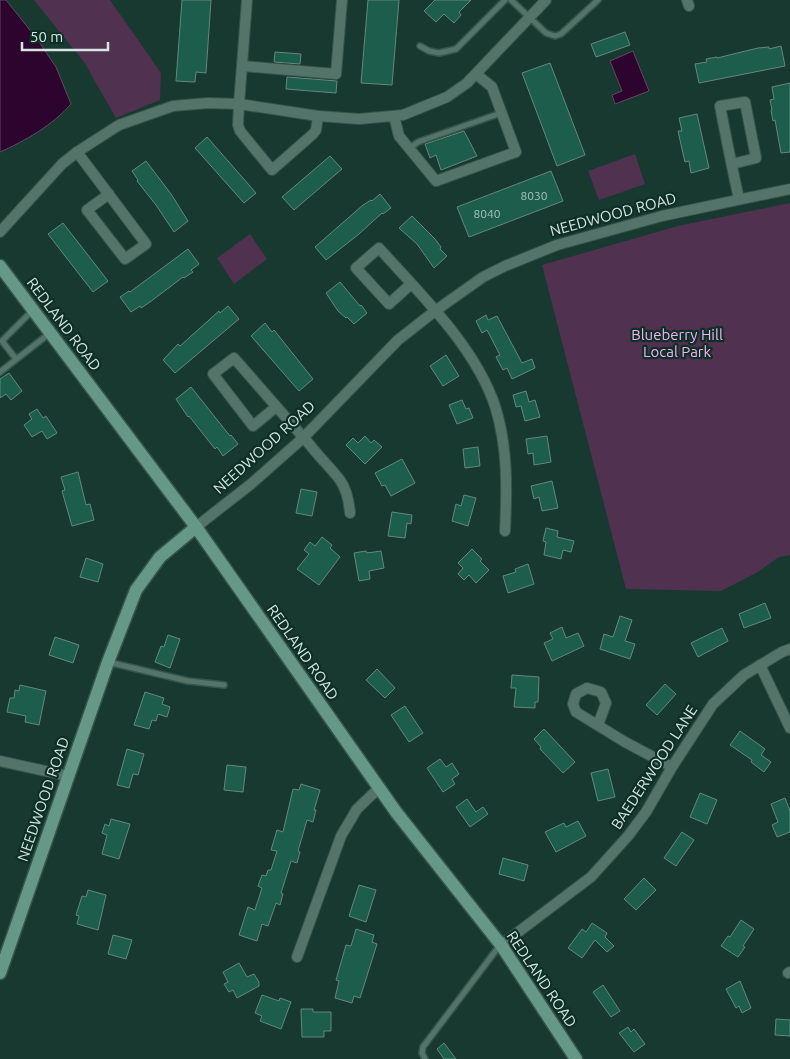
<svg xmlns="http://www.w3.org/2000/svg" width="790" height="1059" font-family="Ubuntu,sans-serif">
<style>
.green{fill:#503150}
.water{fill:#2d042e;stroke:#5f4863}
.building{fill:#1c5d4b;stroke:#65887b}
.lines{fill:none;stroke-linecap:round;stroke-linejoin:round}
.lane-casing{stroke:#36554b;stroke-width:8}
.street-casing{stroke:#36554b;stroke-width:12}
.secondary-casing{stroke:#36554b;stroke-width:15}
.lane{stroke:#547469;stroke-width:5}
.street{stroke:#547469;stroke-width:10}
.secondary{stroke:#659887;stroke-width:12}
.labels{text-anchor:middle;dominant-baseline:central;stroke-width:4.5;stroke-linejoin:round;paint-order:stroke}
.number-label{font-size:12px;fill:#a7c4bb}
.street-label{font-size:15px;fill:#d5e7e0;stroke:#0d2f25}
.park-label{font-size:15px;fill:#f8b2f6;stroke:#0d2f25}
</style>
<rect width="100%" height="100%" fill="#18392f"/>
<g class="green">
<polygon points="34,0 110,0 161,73 160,100 116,118 84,62"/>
<polygon points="635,154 645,184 599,200 588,171"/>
<polygon points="790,203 790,555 779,557 756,573 721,591 626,589 542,265 678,226"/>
<polygon points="250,234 267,259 234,284 217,258"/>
</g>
<g class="water">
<path d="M0,0h6l31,39 19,28 15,37c-18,21 -46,37 -71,48z"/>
<polygon points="633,51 649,91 615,104 612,95 622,91 610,61"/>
</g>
<g class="building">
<polygon points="182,0 211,0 206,73 196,72 195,82 176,81"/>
<polygon points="368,0 399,0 392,85 361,83"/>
<polygon points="435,0 471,0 459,12 461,15 454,23 444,14 436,22 424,11"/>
<polygon points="625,32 630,45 596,57 591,44"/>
<polygon points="781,46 785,66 699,83 695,64 707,62 706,59 717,57 717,58 758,48 769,47 769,49"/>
<polygon points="275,52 301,54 300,64 274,62"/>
<polygon points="550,63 585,155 557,166 522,73"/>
<polygon points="287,77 337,81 336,93 286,89"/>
<polygon points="790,83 790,152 781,153 775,120 773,121 771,110 772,110 770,100 774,99 772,87"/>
<polygon points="697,114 709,168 691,173 689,161 685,162 682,149 678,131 682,131 679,118"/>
<polygon points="464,131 477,156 441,170 436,155 430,158 425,144"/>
<polygon points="207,137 256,193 244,203 195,148"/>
<polygon points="330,156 342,169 294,210 282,197"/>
<polygon points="146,161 171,194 188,221 174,232 156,205 137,181 138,180 132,171"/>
<polygon points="551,171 563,201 469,237 457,207"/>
<polygon points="380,194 391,208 383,214 382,213 359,234 326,260 315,247 363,205 371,200 372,201"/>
<polygon points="412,216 435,239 441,247 440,249 447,256 434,268 417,244 399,228"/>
<polygon points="63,223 108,281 93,292 48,234"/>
<polygon points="188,249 199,264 191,270 193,272 184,278 183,277 150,302 141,308 140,306 131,312 120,297 129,291 130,292"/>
<polygon points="340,282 360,306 361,305 367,313 354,324 347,317 346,318 338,311 326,293"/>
<polygon points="228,306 239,319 175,373 163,360 178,344 180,346 219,311 220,313"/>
<polygon points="486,315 488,320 497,316 522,363 532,359 535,368 512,379 507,368 503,370 496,357 500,355 487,330 482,333 476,321"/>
<polygon points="265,323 272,332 274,330 313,379 299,391 251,336"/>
<polygon points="446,355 459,376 443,386 430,366"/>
<polygon points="9,373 22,391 11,400 6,394 0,398 0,379"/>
<polygon points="191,387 230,436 231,435 238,444 223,456 217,447 215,449 189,416 188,417 176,399"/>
<polygon points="526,391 529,402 535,400 540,417 525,421 521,406 516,407 513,395"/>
<polygon points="462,400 466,409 469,408 473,418 457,424 449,405"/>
<polygon points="37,409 43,418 46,416 57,433 47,439 42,431 32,437 24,425 32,419 29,414"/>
<polygon points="365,436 371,443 374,440 382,447 365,464 346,445 353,438 358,443"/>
<polygon points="547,436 551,462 534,465 533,453 528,454 526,439"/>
<polygon points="478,447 480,466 465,468 463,449"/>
<polygon points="402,459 415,483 391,496 385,485 382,486 375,473"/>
<polygon points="78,472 86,505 90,504 94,520 72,526 62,491 65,490 61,477"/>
<polygon points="552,481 558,508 542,511 539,497 534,499 531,486"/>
<polygon points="301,489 317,492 312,516 296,513"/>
<polygon points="464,495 476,498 468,526 452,521 456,504 461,506"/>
<polygon points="392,512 412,515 411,524 407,523 405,538 388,536"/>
<polygon points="546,528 558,531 557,537 574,541 571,552 563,550 561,559 544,555 546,542 543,541"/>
<polygon points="322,537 332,545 330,548 340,557 319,585 297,569 309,554 304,550 310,542 315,546"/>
<polygon points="472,549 482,559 480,561 489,570 476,583 469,575 464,580 458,574 463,568 458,563"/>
<polygon points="366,551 367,553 381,551 384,568 369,571 370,579 359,581 354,553"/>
<polygon points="86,558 103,564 98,582 80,577"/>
<polygon points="528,564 534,584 508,593 503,576 516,572 515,569"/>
<polygon points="765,603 771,618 744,628 739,614"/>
<polygon points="620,616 632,620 625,641 635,644 630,659 600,649 604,634 613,637"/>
<polygon points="562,627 566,638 578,633 584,646 552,661 544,643 553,639 550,633"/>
<polygon points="722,628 728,641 698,657 691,643"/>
<polygon points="168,635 180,639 170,668 155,662 161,646 164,647"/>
<polygon points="55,637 79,645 73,663 49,655"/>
<polygon points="377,669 395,688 385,698 366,680"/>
<polygon points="512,675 539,677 538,702 535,702 535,708 514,707 516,688 511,688"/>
<polygon points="665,684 676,694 657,715 646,705"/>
<polygon points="20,685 46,691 39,725 25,722 26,716 7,712 10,698 14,698 15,690 19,691"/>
<polygon points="145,692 164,698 162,704 170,707 167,717 158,714 156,721 152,720 149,729 134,725"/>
<polygon points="405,706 423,733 409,742 391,715"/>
<polygon points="544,729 575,762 563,773 540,749 541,747 534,739"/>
<polygon points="740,731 765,749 761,755 771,762 764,772 751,762 752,760 730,745"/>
<polygon points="127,749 144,754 138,775 133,774 129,788 117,785"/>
<polygon points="440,759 446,767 452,763 459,774 452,779 455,784 443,792 427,768"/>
<polygon points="227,765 246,767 243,792 224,790"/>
<polygon points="608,769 615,797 598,801 591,773"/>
<polygon points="301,784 320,790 314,810 316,810 313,822 307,820 298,851 300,852 297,863 291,861 281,893 283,894 280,905 276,903 268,926 262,924 257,941 239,935 248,907 255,910 262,888 258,886 262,875 266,876 268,870 271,870 277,851 271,850 277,830 283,832 293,789 299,790"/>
<polygon points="700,793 717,800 707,824 690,817"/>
<polygon points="785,798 790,811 790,832 777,837 772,825 778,822 771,804"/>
<polygon points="467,799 476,812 483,807 488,814 470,827 456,807"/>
<polygon points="111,819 130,824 119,859 102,854 107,835 102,833 105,824 109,826"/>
<polygon points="578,821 586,836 556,852 545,832 564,823 566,827"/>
<polygon points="682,832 694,840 676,866 664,858"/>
<polygon points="503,858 528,865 524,881 499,874"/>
<polygon points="644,878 656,890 636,910 624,899"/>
<polygon points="359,885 376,890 366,922 349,916"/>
<polygon points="88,890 106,895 98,930 77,924 79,916 76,915 82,896 86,897"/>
<polygon points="741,920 754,929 743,946 745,947 738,957 721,946 728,936 730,937"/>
<polygon points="592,923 607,933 605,937 614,946 607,952 595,940 582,958 568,948 582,929 586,932"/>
<polygon points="356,929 374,935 372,942 377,944 360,998 354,996 352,1003 335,998 339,981 336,980 346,945 351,946"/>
<polygon points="113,935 132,940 126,959 108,954"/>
<polygon points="239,963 247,977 254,974 259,982 259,986 237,998 233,990 229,992 224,984 228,982 223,972"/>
<polygon points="740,981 751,1008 742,1013 739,1006 736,1008 726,989"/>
<polygon points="603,985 620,1011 611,1017 593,992"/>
<polygon points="262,995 279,1001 280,998 291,1002 281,1029 260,1021 262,1016 255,1013"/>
<polygon points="301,1009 313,1009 313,1012 331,1012 331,1031 324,1031 324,1037 302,1037"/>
<polygon points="776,1019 790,1020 790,1036 775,1035"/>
<polygon points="628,1027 631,1032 634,1029 645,1044 634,1052 619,1033"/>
<polygon points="444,1043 456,1059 444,1059 437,1049"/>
</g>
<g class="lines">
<defs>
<g id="lane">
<polyline points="511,0 546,33 555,36 561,34 598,0"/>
<polyline points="420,46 429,51 439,53 456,49 505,0"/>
<polyline points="410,148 418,142 501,113"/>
<polyline points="16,359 2,341 33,310"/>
<polyline points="0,372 50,333"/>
<polyline points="108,662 188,681 224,685"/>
<polyline points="425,1059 422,1053 423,1047 500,945"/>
</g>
<g id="street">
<polyline points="247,0 239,104 238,125 240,131 272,170 313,134 316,130 318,116"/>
<polyline points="687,0 689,6"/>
<polyline points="242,66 336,74 342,0"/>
<polyline points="394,116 399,136 436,181 516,152 492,87 476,74"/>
<polyline points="77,152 146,244 125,259 87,210 109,194"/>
<path d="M732,164l24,-6 -11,-56 -25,4c6,31 12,62 19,93"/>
<polyline points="0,232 62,164 77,152 119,125 173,106 208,103 239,104 318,116 359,119 403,115 447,97 467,83 546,0"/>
<path d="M411,284l-22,20 -33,-36 23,-20c41,46 96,98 116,158 13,41 12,83 10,125"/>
<path d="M276,407l-23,19 -40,-52 21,-16c25,29 51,58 76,87 9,12 21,23 30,35 7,10 9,21 10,33"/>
<polyline points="196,527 251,484 303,438 398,340 435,311 483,277 505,266 557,245 662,216 790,189"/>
<polyline points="760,665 790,728"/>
<polyline points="598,725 606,703 601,692 587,688 576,694 573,704 576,712 625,742 672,767"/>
<polyline points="0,761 68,776"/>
<polyline points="501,945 591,877 628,836 646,812 672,767 713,704 744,675 782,652 790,649"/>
<polyline points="297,957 341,836 357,809 379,788"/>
<polyline points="788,973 790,972"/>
</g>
<g id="secondary">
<polyline points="0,266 196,527 396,812 501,945 576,1059"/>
<polyline points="0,973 108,662 136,590 160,557 196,527"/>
</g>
</defs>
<use href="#lane" class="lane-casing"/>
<use href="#street" class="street-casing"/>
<use href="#secondary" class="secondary-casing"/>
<use href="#lane" class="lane"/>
<use href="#street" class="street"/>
<use href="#secondary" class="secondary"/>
</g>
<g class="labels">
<g class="number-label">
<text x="534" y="195">8030</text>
<text x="487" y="213">8040</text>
</g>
<g class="street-label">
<text transform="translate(613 214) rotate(-15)">NEEDWOOD ROAD</text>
<text transform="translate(64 324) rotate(53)">REDLAND ROAD</text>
<text transform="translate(264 447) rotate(-42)">NEEDWOOD ROAD</text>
<text transform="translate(303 652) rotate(55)">REDLAND ROAD</text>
<text transform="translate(654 767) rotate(-57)">BAEDERWOOD LANE</text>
<text transform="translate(43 799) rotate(-71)">NEEDWOOD ROAD</text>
<text transform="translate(542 979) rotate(56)">REDLAND ROAD</text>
</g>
<g class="park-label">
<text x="677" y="334">Blueberry Hill<tspan x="677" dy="17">Local Park</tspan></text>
</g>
</g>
<path d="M22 42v8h86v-8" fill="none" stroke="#d5e7e0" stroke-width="2.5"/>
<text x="30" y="42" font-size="15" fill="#d5e7e0" stroke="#0d2f25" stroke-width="4" paint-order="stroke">50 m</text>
</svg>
